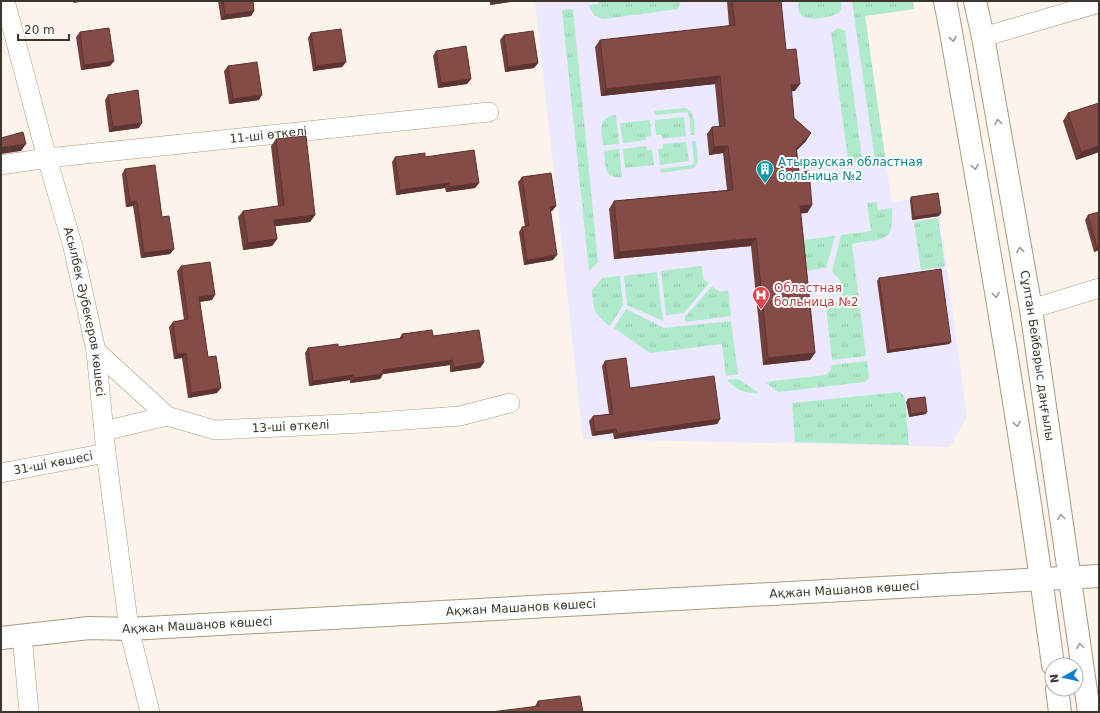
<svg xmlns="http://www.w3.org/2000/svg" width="1100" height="713" font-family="'DejaVu Sans',sans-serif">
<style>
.medical{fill:#ece8ff}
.grass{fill:url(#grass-tufts)}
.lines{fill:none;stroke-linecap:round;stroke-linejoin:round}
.street-casing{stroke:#aa9982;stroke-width:20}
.secondary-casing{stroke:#aa9982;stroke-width:24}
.primary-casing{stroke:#aa9982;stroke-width:24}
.street{stroke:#fff;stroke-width:19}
.secondary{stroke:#fff;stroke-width:22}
.primary{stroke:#fff;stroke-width:22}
.wall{fill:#72403c}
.shaded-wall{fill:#5d3431}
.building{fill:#854b46;stroke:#5d3431}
.oneway{stroke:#9e9a96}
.labels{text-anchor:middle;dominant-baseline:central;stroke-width:4;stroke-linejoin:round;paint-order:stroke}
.street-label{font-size:12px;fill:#3d362c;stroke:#fff}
.culture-label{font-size:12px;fill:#0d838f;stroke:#fff;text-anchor:start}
.health-label{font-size:12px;fill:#be3a42;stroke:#fff;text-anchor:start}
</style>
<defs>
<pattern id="grass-tufts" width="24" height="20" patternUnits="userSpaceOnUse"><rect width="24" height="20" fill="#afeacb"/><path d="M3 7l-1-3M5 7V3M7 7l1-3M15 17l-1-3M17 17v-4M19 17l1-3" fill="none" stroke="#97c9ae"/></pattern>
</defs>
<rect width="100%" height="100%" fill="#fcf4ea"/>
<polygon class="medical" points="535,1 913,1 914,9 865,16 892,202 937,195 967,417 950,447 583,439"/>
<g class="grass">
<path d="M600,1h81l-3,8 -74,10c-9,-2 -12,-5 -15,-14l9,-1z"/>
<path d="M798,1h43c0,3 1,7 0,9 -4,8 -33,11 -39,6 -4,-4 -4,-10 -4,-15z"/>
<polygon points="852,1 913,1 914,9 865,16 886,164 879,164 875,160"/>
<polygon points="573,9 598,262 589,271 562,10"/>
<polygon points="838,28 845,31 862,158 856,163 848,160 831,33"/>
<path d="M685,108c11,3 9,18 10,27h-4l-2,-20 -2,-3 -32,3 -1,-4z"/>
<path d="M616,115l3,29 -16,1c-1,-14 -7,-27 13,-30z"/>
<polygon points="684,117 686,136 662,139 662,135 656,135 655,120"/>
<polygon points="650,120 651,136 646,137 646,140 623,143 620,123"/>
<polygon points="692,141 696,141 698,162 694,168 661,173 660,169 692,165 694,162"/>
<polygon points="686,142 689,161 660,165 658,149 663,148 663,144"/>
<polygon points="646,146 647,150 652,150 654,165 625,168 623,149"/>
<path d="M619,149l3,28c-19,2 -16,-12 -18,-26z"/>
<path d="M877,202l1,8 14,-2c2,39 -10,29 -40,36l14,112 -34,4 -6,-53c19,-5 22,-23 6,-35l9,-37 30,-4 -4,-28z"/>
<polygon points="938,218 945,266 921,270 914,222"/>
<polygon points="835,236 826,268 806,271 803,240"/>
<polygon points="702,266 703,279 709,283 684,313 666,315 661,271"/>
<polygon points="657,272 663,321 627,305 624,276"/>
<path d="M620,276l3,29 -13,21c-17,-13 -16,-15 -18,-36l10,-12z"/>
<polygon points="712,286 720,292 728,290 731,316 685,322 685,317"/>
<polygon points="626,309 664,328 731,321 738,374 726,376 722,344 650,353 614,328"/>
<polygon points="867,361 869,378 865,382 778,392 765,382 825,375 830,371 832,365"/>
<path d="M738,379l21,14c-13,1 -23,-3 -32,-13z"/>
<polygon points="900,392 903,395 905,399 909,445 795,442 792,403"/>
</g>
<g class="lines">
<defs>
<g id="street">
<path id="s1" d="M5,1l42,157 26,89 23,104 10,102 23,176 21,83"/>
<polyline points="983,37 1099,3"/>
<path id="s2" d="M1,165l46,-7 442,-46"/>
<polyline points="1031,309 1099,288"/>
<path id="s3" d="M96,351l71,65 48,14 148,-7 97,-7 50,-13"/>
<polyline points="104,431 167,416"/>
<path id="s4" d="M1,473l105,-20"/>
<polyline points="22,635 29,712"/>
</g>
<g id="secondary">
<path id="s5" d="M1,638l88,-10 40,1 970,-53"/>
</g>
<g id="primary">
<path d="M945,1l4,20c38,214 75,428 104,644"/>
<path id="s6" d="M975,1l8,36 48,272 58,403"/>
<polyline points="1057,689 1060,712"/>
</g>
</defs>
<use href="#street" class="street-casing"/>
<use href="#secondary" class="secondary-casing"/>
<use href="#primary" class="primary-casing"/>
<use href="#street" class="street"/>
<use href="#secondary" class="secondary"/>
<use href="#primary" class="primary"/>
</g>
<g class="wall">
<polygon points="218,1 253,1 254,11 251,16 221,20"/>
<polygon points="490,1 517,1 490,5"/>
<polygon points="727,1 781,1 786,50 795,91 791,91 794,118 806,141 797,150 799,172 812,205 807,213 801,213 815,353 810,360 763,365 751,246 614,259 609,209 614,201 727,190 723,153 709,155 707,134 712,127 719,126 715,84 601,96 595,47 600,40 729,26"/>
<polygon points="80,32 114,61 110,66 81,70 76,37"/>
<polygon points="311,33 346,62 342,67 313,71 308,38"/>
<polygon points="504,35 538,63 534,68 505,72 500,40"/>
<polygon points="436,51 471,79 467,84 438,88 433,56"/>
<polygon points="228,66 259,100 229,104 224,71"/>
<polygon points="108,95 139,128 109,132 105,100"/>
<polygon points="1099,103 1099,152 1076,160 1063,121 1068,113"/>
<polygon points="276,139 315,215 310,222 275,226 277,239 272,246 243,250 238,217 243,211 278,206 271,146"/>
<polygon points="395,157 425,157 479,183 475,188 446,192 445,188 396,195 392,162"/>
<polygon points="125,169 162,217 174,249 170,254 141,258 133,206 126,207 122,174"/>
<polygon points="522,177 556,206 552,211 550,211 553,260 524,265 519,232 522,227 525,227 518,182"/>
<polygon points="911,197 939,216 912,220 910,200"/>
<polygon points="1088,215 1099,250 1094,252 1085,220"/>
<polygon points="181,266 212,300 200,302 208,357 217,393 188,398 182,358 174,359 169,327 173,322 184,320 177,271"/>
<polygon points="879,278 951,342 949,344 887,353 877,281"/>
<polygon points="402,334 433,336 484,362 480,368 450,372 450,365 383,374 380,379 350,383 350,380 309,386 305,353 308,348 338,347 399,339"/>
<polygon points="605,361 630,388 720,419 717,424 614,439 613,433 592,436 589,421 593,416 609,414 602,366"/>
<polygon points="908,399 926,414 909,417 906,402"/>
<polygon points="538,701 583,712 535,706"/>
</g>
<g class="shaded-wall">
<polygon points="75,1 87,1 73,3"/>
<polygon points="493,1 517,1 490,5"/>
<polygon points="254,11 251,16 221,20 225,15"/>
<polygon points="114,61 110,66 81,70 84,65"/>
<polygon points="346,62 342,67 313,71 316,66"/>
<polygon points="538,63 534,68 505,72 508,67"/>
<polygon points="720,76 715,84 601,96 606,89"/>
<polygon points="471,79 467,84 438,88 441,83"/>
<polygon points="800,84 795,91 785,92 791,85"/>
<polygon points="262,95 259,100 229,104 233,99"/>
<polygon points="142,123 139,128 109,132 113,127"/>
<polygon points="811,133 806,141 791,156 796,149"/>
<polygon points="26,144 21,151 1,154 1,148 4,147"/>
<polygon points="728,146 723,153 709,155 714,147"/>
<polygon points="1099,146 1099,152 1076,160 1081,152"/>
<polygon points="449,183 445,188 396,195 400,190"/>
<polygon points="479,183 475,188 446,192 449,187"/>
<polygon points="137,201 133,206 126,207 130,202"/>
<polygon points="812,205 807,213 795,214 800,206"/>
<polygon points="556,206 552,211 546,212 550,207"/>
<polygon points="941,213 939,216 912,220 914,217"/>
<polygon points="315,215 310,222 270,227 274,220"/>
<polygon points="756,238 751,246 614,259 619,252"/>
<polygon points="277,239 272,246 243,250 248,243"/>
<polygon points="1099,246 1099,250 1094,252 1097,247"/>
<polygon points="174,249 170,254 141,258 144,253"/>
<polygon points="557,255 553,260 524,265 527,260"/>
<polygon points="215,295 212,300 196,302 199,297"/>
<polygon points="951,342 949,344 887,353 889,350"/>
<polygon points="186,353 182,358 174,359 177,354"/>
<polygon points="815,353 810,360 763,365 768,358"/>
<polygon points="453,360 450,365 383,374 380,379 350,383 354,378 383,370"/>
<polygon points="484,362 480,368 450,372 454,367"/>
<polygon points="353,375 350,380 309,386 313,381"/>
<polygon points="221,388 217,393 188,398 191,393"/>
<polygon points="927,412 926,414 909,417 911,414"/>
<polygon points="720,419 717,424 614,439 617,434"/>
<polygon points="616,429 613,433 592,436 595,432"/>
</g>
<g class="building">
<polygon points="223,1 253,1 254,11 225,15"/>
<polygon points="732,1 781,1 786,50 796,49 800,84 791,85 794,118 811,133 796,149 799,172 809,171 812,205 800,206 815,353 768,358 756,238 619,252 614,201 733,190 728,146 714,147 712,127 725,126 720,76 606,89 600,40 735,25"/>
<polygon points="109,28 114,61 84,65 80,32"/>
<polygon points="341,29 346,62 316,66 311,33"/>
<polygon points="533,31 538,63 508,67 504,35"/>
<polygon points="466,46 471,79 441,83 436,51"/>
<polygon points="257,62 262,95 233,99 228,66"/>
<polygon points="138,90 142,123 113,127 108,95"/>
<polygon points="1099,103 1099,146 1081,152 1068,113"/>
<polygon points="23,132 26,144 4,147 1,148 1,138"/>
<polygon points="306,136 315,215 274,220 277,239 248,243 243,211 284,205 276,139"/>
<polygon points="474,150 479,183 449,187 449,183 400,190 395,157 425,153 425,157"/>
<polygon points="155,165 162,217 169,216 174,249 144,253 137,201 130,202 125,169"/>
<polygon points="551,173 556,206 550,207 557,255 527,260 522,227 529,226 522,177"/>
<polygon points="938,193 941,213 914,217 911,197"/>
<polygon points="1099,212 1099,246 1097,247 1088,215"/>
<polygon points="210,262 215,295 199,297 208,357 216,356 221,388 191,393 186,353 177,354 173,322 188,319 181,266"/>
<polygon points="941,269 951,342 889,350 879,278"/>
<polygon points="432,330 433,336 479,330 484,362 454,367 453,360 383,370 383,374 354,378 353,375 313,381 308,348 338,344 338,347 403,338 402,334"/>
<polygon points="626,358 630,388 714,376 720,419 617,434 616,429 595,432 593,416 613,414 605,361"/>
<polygon points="925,397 927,412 911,414 908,399"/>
<polygon points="580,696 583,712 491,712 539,706 538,701"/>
</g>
<defs><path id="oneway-chevron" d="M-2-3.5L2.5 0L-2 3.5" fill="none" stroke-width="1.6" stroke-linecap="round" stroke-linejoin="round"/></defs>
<g class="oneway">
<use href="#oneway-chevron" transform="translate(953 39) rotate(80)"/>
<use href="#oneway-chevron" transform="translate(998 122) rotate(-100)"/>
<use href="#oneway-chevron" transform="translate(975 167) rotate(81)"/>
<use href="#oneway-chevron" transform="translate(1020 250) rotate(-100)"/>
<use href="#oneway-chevron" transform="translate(996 295) rotate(81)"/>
<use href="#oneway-chevron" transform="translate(1017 424) rotate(81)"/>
<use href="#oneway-chevron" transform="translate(1061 517) rotate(-98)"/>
<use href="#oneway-chevron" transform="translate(1080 646) rotate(-98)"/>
</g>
<defs>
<symbol id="building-pin" viewBox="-11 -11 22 30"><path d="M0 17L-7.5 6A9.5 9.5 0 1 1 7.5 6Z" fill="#0f9aa8" stroke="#fff"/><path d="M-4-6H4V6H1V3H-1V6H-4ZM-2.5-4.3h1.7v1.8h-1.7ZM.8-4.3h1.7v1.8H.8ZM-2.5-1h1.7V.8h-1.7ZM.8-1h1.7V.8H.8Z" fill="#fff"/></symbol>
<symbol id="hospital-pin" viewBox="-11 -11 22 30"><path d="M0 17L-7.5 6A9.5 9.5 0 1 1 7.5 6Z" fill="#e0444e" stroke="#fff"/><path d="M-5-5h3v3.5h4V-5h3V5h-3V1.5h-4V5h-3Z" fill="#fff"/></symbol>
</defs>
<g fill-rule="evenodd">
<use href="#building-pin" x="755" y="159" width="20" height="27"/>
<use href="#hospital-pin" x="751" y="285" width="20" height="27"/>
</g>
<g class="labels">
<g class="street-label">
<text stroke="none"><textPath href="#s2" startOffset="269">11-ші өткелі</textPath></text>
<text stroke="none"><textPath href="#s1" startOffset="321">Асылбек Әубекеров көшесі</textPath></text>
<text stroke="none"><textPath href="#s6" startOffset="360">Сұлтан Бейбарыс даңғылы</textPath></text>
<text stroke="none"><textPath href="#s3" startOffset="222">13-ші өткелі</textPath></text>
<text stroke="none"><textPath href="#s4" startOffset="53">31-ші көшесі</textPath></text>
<text stroke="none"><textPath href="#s5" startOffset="845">Ақжан Машанов көшесі</textPath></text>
<text stroke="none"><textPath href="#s5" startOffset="521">Ақжан Машанов көшесі</textPath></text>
<text stroke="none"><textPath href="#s5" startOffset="197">Ақжан Машанов көшесі</textPath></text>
</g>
<g class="culture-label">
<text x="778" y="162">Атырауская областная<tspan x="778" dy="14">больница №2</tspan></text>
</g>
<g class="health-label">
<text x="774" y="288">Областная<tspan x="774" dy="14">больница №2</tspan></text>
</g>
</g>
<rect width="1100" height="713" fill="none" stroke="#3d362c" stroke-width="4"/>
<g transform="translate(1064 677) rotate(262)"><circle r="19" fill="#ffffff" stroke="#b1afab"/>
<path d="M0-3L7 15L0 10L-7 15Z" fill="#157ec9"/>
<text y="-6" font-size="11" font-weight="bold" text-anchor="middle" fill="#3d362c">N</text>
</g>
<path d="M18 34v6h51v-6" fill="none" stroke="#3d362c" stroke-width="2"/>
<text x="24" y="34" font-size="12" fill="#3d362c" stroke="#ffffff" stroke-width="3" paint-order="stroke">20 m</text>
</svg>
